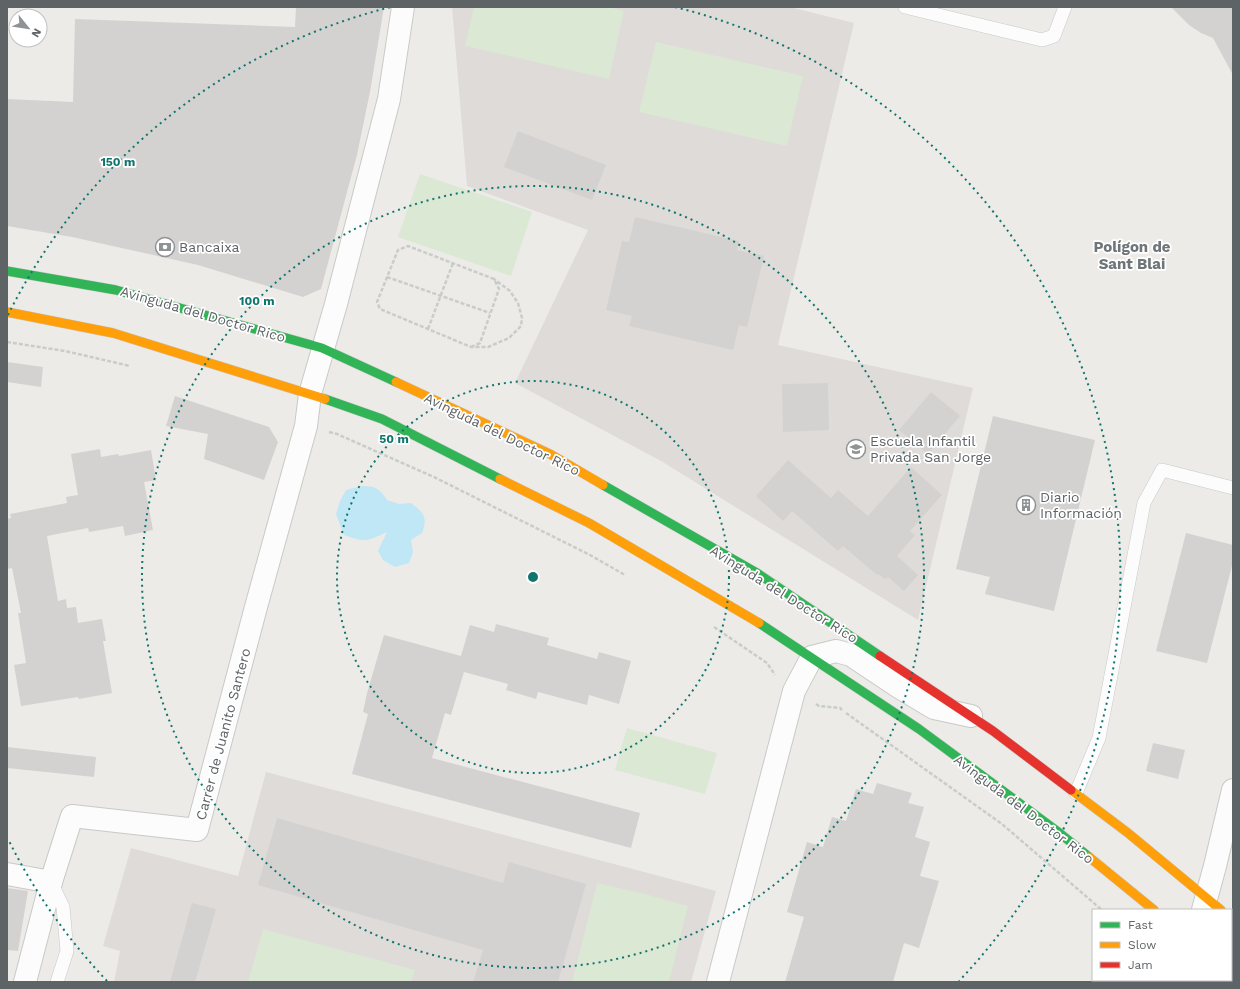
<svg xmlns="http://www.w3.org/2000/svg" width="1240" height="989" font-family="'Work Sans',sans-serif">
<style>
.education{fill:#dfdbd8}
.green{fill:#dae8d4}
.water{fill:#bfe7f5}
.building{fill:#d4d2d1}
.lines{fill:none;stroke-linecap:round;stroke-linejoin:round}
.lane-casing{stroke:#c9c9c8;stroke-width:14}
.street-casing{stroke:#c9c9c8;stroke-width:24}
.fast-casing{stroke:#c7c8c7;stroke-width:10}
.slow-casing{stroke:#c7c8c7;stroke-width:10}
.jam-casing{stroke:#c7c8c7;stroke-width:10}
.path{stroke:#c9cdca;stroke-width:2.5;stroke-dasharray:4 2;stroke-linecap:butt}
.lane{stroke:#fcfcfc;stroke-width:13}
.street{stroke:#fcfcfc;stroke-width:22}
.fast{stroke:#30b455;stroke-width:9}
.slow{stroke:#ff9f0a;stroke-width:9}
.jam{stroke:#e5322d;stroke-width:9}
.ring{fill:none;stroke:#0f766e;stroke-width:2;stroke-dasharray:2 4}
.labels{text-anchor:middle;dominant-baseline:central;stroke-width:3.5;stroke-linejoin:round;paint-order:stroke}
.poi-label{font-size:14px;fill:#5e6366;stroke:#fff;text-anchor:start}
.street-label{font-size:14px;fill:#5e6366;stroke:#fff}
.neighbourhood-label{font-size:15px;font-weight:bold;fill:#6f7578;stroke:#fff}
.centre{fill:#0f766e;stroke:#fff;stroke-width:2}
.ring-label{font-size:12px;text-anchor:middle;font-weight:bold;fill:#0f766e;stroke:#fff;stroke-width:3.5;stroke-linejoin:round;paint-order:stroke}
</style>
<rect width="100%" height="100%" fill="#edebe8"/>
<g class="education">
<polygon points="452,7 790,7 854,23 778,345 973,388 918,620 661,461 515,383 588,230 467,186"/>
<polygon points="266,772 716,891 691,982 114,982 120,951 103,946 131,848 238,876"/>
</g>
<g class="green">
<polygon points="474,7 609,7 624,11 609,79 465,46"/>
<polygon points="656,42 803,76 787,146 639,112"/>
<polygon points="420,174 532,212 511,276 398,237"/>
<polygon points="627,728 717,753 705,794 615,770"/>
<polygon points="597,883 645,894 688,906 669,982 572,982"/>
<polygon points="263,929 415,970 411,982 248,982"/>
</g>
<path class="water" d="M363,486c13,0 17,3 24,14l12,4 12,-1c13,10 17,14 11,30l-11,7 2,12 -4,11 -14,4 -12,-7 -5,-9 9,-19c-20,9 -21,11 -43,3l-8,-21 4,-13 6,-11z"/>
<g class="building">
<polygon points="296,7 384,7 370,92 357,155 321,289 303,297 198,265 72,237 7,226 7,99 73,102 75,19 295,27"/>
<polygon points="1171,7 1233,7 1233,75 1213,38 1201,33 1189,25"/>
<polygon points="518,131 606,165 592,200 504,167"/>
<polygon points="635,217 739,241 737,250 764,256 747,327 739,325 733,350 629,326 632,316 606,310 622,241 629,242"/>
<polygon points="7,362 43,367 41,387 7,382"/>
<polygon points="828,383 829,430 783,432 782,384"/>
<polygon points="931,392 960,416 928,454 899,430"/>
<polygon points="175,396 269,427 278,442 264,480 204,459 208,434 166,426"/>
<polygon points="993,416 1095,440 1054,611 985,594 990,577 956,569"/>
<polygon points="100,449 101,457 118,454 119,456 151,450 156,480 144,482 153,530 125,536 123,526 89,532 88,528 47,536 58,601 66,599 67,608 76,607 78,623 102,619 106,641 103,641 112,693 79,699 78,697 21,706 14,665 26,663 18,613 21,613 12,568 7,569 7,519 11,518 10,514 67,503 66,497 78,495 71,454"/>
<polygon points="788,460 831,498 838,490 868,516 911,467 942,495 910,531 915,535 897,556 918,575 904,591 888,577 885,579 878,574 877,575 843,546 838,551 792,511 783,521 756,496"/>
<polygon points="1186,533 1233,545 1233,562 1207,663 1156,651"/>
<polygon points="496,624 549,638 547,645 597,659 599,652 631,661 619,704 589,695 587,705 538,692 536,699 506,690 508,684 464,672 451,715 445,713 432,758 640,813 631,848 352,774 368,714 363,712 367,693 384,635 461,656 470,625 494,632"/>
<polygon points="1153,743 1185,750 1178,779 1146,771"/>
<polygon points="7,747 96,757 94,777 7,768"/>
<polygon points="877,783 912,793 908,803 924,807 915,837 930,842 920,876 939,881 919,948 904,943 893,982 785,982 804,917 787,912 807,842 823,847 832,817 846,821 856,789 873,794"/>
<polygon points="277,818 503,883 509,862 586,884 558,982 473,982 483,950 258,885"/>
<polygon points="7,888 28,891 18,951 7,950"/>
<polygon points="192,903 216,909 195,982 170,982"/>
</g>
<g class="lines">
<defs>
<g id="lane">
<polyline points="905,7 1042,40 1054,36 1065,7"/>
<polyline points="1076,793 1099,738 1144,503 1162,470 1233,488"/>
<polyline points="51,882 63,907 67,951 57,982"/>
</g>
<g id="street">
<polyline points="7,874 51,882"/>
<polyline points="1203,910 1215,866 1233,790"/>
<polyline points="25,982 51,882 72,816 197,830 256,607 306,426 310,394 336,304 389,99 403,7"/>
<polyline points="718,982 794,691 812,657 836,651 851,655 899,687 934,708 971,716"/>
</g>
<g id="fast">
<polyline points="7,271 116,290 322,348 396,382"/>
<polyline points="325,399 382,419 500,479"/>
<polyline points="603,485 757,573 880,656"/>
<polyline points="759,623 919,729 1057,831 1089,857"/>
</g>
<g id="slow">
<polyline points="7,312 113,333 325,399"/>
<polyline points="396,382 550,454 603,485"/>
<polyline points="500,479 589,523 759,623"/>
<polyline points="1071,790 1128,833 1221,910"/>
<polyline points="1089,857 1154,910"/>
<polyline points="1231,978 1233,980"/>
</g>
<polyline id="jam" points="880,656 993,731 1071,790"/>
</defs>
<use href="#lane" class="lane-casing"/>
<use href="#street" class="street-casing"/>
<use href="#fast" class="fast-casing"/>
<use href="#slow" class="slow-casing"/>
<use href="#jam" class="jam-casing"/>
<g class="path">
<polyline points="387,277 490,313"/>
<polyline points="428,329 453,263"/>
<polyline points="7,342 65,351 130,366"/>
<polyline points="471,347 480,343 499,289 494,279 408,246 398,250 377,302 380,309 471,347 488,347 509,338 521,326 522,318 518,303 510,291 494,279"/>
<polyline points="329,432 337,434 436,478 590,555 625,575"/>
<polyline points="714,627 767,663 775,675"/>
<polyline points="816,704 819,706 840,708 842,710"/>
<polyline points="846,713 1002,824 1102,910"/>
<polyline points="1184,980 1186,982"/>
</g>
<use href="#lane" class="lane"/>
<use href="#street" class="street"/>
<use href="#fast" class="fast"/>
<use href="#slow" class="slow"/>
<use href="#jam" class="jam"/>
</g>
<g class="ring">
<circle cx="533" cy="577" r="196"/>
<circle cx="533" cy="577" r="391"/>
<path d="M107 981A587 587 0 0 1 8 839M8 315A587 587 0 0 1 391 7M675 7A587 587 0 0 1 959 981"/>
</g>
<defs>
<symbol id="bank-ring" viewBox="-11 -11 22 22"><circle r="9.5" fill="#fff" stroke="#909394" stroke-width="1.5"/><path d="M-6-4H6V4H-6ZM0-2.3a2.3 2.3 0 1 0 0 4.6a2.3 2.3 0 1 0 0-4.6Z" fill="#909394"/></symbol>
<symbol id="school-ring" viewBox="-11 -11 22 22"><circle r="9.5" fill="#fff" stroke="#909394" stroke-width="1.5"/><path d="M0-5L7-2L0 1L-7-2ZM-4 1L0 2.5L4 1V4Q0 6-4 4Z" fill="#909394"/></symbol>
<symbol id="building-ring" viewBox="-11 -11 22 22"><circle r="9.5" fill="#fff" stroke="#909394" stroke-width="1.5"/><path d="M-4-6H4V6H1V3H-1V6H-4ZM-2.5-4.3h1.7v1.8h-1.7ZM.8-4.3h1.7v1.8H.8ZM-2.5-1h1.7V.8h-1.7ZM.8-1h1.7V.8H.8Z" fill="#909394"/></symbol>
</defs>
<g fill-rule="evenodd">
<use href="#bank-ring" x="154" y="236" width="22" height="22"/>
<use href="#school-ring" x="845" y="438" width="22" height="22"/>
<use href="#building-ring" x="1015" y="494" width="22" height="22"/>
</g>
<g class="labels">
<g class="poi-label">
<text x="179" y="247">Bancaixa</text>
<text x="870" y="441">Escuela Infantil<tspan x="870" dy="16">Privada San Jorge</tspan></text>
<text x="1040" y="497">Diario<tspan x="1040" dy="16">Información</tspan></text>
</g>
<g class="street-label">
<text transform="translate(203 314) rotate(16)">Avinguda del Doctor Rico</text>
<text transform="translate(502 434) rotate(26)">Avinguda del Doctor Rico</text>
<text transform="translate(784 594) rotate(32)">Avinguda del Doctor Rico</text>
<text transform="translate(223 734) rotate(-75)">Carrer de Juanito Santero</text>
<text transform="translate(1024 809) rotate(37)">Avinguda del Doctor Rico</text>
</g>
<g class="neighbourhood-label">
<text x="1132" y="247">Polígon de<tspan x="1132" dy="17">Sant Blai</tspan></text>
</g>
</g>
<circle cx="533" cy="577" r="6" class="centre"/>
<g class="ring-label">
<text x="118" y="166">150 m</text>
<text x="257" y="305">100 m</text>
<text x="394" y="443">50 m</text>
</g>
<rect width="1240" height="989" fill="none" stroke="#5e6366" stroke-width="16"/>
<rect x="1092" y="909" width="140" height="72" fill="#ffffff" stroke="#bfc1c2"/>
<rect x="1100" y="922" width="20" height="6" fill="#30b455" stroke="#bfc1c2"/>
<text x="1128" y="929" font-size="12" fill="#5e6366">Fast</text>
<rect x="1100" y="942" width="20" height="6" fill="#ff9f0a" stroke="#bfc1c2"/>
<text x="1128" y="949" font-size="12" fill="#5e6366">Slow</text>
<rect x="1100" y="962" width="20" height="6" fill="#e5322d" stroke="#bfc1c2"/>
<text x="1128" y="969" font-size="12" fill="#5e6366">Jam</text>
<g transform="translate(28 28) rotate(120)"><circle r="19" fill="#ffffff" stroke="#bfc1c2"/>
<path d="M0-3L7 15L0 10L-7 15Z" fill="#909394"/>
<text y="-6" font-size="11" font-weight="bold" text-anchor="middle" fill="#5e6366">N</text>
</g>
</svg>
